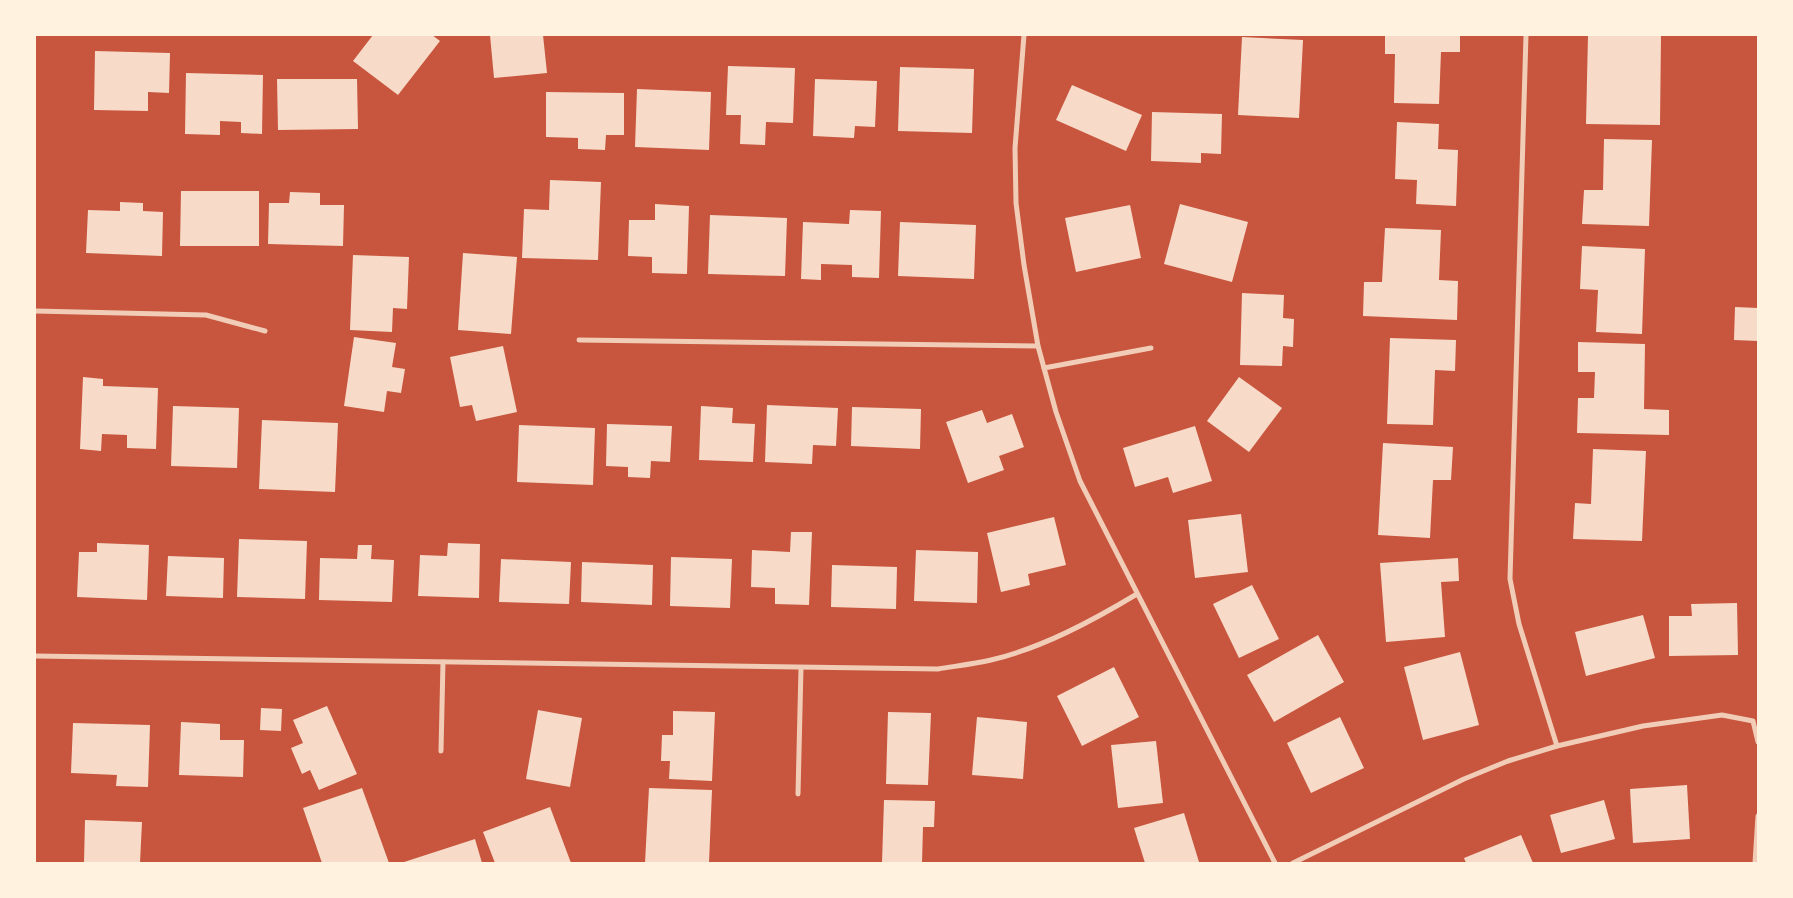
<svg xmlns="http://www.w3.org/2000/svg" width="1793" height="898" font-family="Rubik,sans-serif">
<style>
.building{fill:#f7dbc8}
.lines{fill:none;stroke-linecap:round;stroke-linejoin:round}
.minor{stroke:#f1ccb7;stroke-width:5}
</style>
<rect width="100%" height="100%" fill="#c8553d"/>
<g class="building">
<polygon points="373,35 432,35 440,41 398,95 353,61"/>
<polygon points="490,35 543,35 547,73 494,78"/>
<polygon points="1385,35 1460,35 1460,52 1441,52 1439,104 1394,103 1395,54 1385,54"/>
<polygon points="1588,35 1661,35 1660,125 1586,124"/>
<polygon points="1242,37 1303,40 1299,118 1238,115"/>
<polygon points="95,51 170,53 169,93 148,92 148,111 94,110"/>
<polygon points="728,66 795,68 793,123 766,122 765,145 740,144 741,115 726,115"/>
<polygon points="900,67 974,69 972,133 898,131"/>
<polygon points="186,73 263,75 262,134 241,133 241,122 220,121 220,135 185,134"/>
<polygon points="277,79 357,79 358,129 278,130"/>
<polygon points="815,79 877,81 875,127 855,126 854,138 813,136"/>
<polygon points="1072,85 1142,115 1126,151 1056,120"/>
<polygon points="637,89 711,92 709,150 635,147"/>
<polygon points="546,92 624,93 624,135 606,135 605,150 578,149 578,138 546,137"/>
<polygon points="1152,112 1222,114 1221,154 1201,153 1201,163 1151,161"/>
<polygon points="1397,122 1439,124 1438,149 1458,150 1456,206 1416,204 1417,180 1395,179"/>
<polygon points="1604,139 1652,140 1649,226 1582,224 1584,190 1603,190"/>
<polygon points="550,180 601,182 598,260 522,258 524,209 549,210"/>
<polygon points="181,191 259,191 259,246 180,246"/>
<polygon points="290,192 320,193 320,205 344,205 343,246 268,244 269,203 289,203"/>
<polygon points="120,202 143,203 143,211 163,212 162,256 86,253 88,210 120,211"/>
<polygon points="655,204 689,206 687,274 652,273 652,257 628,256 629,220 655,220"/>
<polygon points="1180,204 1248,222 1232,282 1164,264"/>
<polygon points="1130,205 1141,258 1076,272 1065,218"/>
<polygon points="850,210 881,211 879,278 852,277 852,265 821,264 821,280 801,279 803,222 849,224"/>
<polygon points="710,215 787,218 785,276 708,274"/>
<polygon points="900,222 976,225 974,279 898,276"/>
<polygon points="1385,228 1441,230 1439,280 1458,281 1457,320 1363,316 1364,282 1382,282"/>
<polygon points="1582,246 1645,249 1642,334 1596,332 1598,290 1580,289"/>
<polygon points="463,253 517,257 511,334 458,330"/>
<polygon points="353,255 409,257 407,309 393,308 392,332 350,330"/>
<polygon points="1242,293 1284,295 1283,318 1294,319 1293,347 1283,346 1282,366 1240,365"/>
<polygon points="1735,307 1758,308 1758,341 1734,340"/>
<polygon points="354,337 396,343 392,367 405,369 401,393 387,391 384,412 344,406"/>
<polygon points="1390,338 1456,340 1455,371 1435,370 1433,425 1387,424"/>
<polygon points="1578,342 1645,344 1644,409 1669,410 1669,435 1577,433 1578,398 1594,398 1595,372 1578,372"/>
<polygon points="503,346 517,412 476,421 472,405 460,407 450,357"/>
<polygon points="83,377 103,379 103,386 158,388 156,449 127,448 127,435 102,434 101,451 80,449"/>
<polygon points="1239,377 1282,408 1249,452 1207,421"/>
<polygon points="767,405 838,408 836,446 813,445 812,464 765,462"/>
<polygon points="173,406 239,408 237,468 171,466"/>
<polygon points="701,406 733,408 732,423 755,424 753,462 699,460"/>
<polygon points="852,407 921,409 920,449 851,446"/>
<polygon points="982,410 987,423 1012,414 1024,447 999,456 1004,470 968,483 946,422"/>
<polygon points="262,420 338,423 335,492 259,489"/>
<polygon points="607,424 672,426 670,462 651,461 650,478 628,477 628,467 606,466"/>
<polygon points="519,425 595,428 593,485 517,482"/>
<polygon points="1195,426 1212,481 1173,493 1168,477 1135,487 1123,448"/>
<polygon points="1383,443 1453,447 1451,480 1433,480 1430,538 1378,535"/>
<polygon points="1593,449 1646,451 1642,541 1573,539 1575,503 1591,504"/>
<polygon points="1241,514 1248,572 1195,578 1188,520"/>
<polygon points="1054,517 1066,565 1028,574 1030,585 1001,592 987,533"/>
<polygon points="791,532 812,532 809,605 775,604 775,588 751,587 752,550 790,552"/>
<polygon points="239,539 307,541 305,599 237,597"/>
<polygon points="97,543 149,545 147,600 77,597 79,552 97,552"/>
<polygon points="448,543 480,544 479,598 418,596 420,555 447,556"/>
<polygon points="358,545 372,545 371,559 394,560 392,602 319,600 320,558 357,559"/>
<polygon points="916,550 978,552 977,603 914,601"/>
<polygon points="168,556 224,558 223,598 166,596"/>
<polygon points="671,557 732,559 730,608 670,606"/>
<polygon points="1458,558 1459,581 1441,582 1445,637 1386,642 1380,563"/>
<polygon points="501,559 571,562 569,604 499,602"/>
<polygon points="582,562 653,565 652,605 581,602"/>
<polygon points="832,565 897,567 896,609 831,607"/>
<polygon points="1252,585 1279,639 1239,658 1213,604"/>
<polygon points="1737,603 1738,655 1669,656 1669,616 1692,616 1691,604"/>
<polygon points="1643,615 1655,658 1586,676 1575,632"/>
<polygon points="1318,635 1344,682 1274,722 1247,675"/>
<polygon points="1460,652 1479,725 1423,740 1404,667"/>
<polygon points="1114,667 1139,717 1082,746 1057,696"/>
<polygon points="327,706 357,774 319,790 310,770 302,774 291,748 303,743 293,720"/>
<polygon points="261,708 282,709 281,731 260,730"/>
<polygon points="538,710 582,718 570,787 526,779"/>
<polygon points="673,711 715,712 712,781 669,779 670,761 661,761 662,735 673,735"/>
<polygon points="888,712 931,713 928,785 886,784"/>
<polygon points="977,717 1027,722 1023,779 972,775"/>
<polygon points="1340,717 1364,768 1311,793 1287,743"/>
<polygon points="181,722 220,724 220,740 244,740 243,777 179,775"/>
<polygon points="73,723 150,725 148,787 116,786 117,775 71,773"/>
<polygon points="1156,741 1163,803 1118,808 1111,745"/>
<polygon points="1687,785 1690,839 1633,843 1630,789"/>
<polygon points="362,788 389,863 322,863 303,808"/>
<polygon points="649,788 712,790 709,863 645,863"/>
<polygon points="884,800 935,801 934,827 923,827 922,863 882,863"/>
<polygon points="1604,800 1615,839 1561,853 1550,815"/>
<polygon points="550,807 571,863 495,863 483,832"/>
<polygon points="1184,813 1199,862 1145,863 1134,828"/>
<polygon points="85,820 142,822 140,863 84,863"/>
<polygon points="1521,835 1533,863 1466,863 1464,858"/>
<polygon points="475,839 482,863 401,863"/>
</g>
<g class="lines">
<g class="minor">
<polyline points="1024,35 1015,148 1016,203 1024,265 1038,346 1056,412 1080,481 1275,863"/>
<polyline points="1526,35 1510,579 1519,624 1557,746"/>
<polyline points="35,311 206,315 265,331"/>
<polyline points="579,340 1038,346"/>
<polyline points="1044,368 1151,348"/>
<path d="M35,656l903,13c18,-3 35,-5 53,-9 51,-12 101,-39 146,-66"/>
<polyline points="441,751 443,662"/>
<polyline points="798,794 801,668"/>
<polyline points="1293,863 1464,779 1508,761 1557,746 1643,726 1722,715 1753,721 1758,742"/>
<polyline points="1755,863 1758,816"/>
</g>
</g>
<rect width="1793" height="898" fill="none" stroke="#fff3e0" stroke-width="72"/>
</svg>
